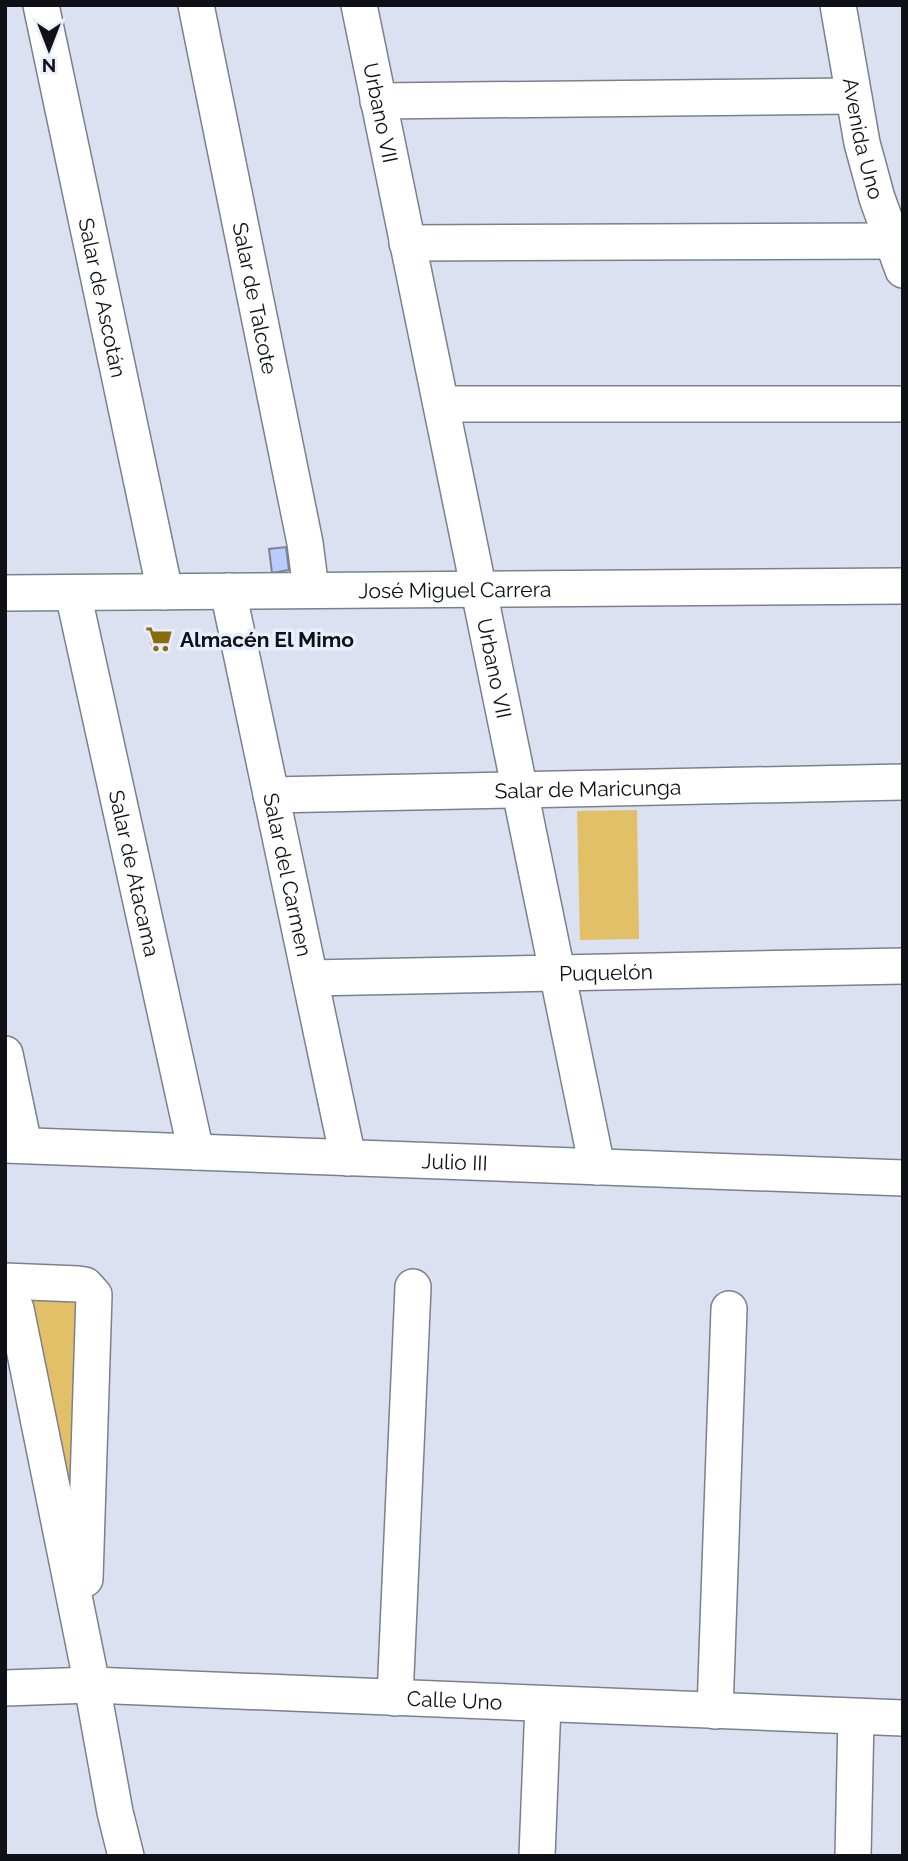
<svg xmlns="http://www.w3.org/2000/svg" width="908" height="1861" font-family="Raleway,sans-serif">
<style>
.green{fill:#e2c068}
.building{fill:#b9ccfe;stroke:#7e8492;stroke-width:2}
.lines{fill:none;stroke-linecap:round;stroke-linejoin:round}
.minor-casing{stroke:#7b808e;stroke-width:38}
.minor{stroke:#fff;stroke-width:35}
.labels{text-anchor:middle;dominant-baseline:central;stroke-width:7;stroke-linejoin:round;paint-order:stroke}
.street-label{font-size:21px;fill:#0f1116;stroke:#e8eefe}
.poi-label{font-size:21px;font-weight:bold;fill:#0f1116;stroke:#e8eefe;text-anchor:start}
</style>
<rect width="100%" height="100%" fill="#dbe1f0"/>
<g class="green">
<polygon points="637,810 639,939 580,940 577,811"/>
<polygon points="24,1294 87,1303 83,1504 67,1504"/>
</g>
<g class="building">
<polygon points="286,547 289,570 272,573 269,549"/>
<polygon points="166,632 168,643 152,645 150,635"/>
</g>
<g class="lines">
<defs>
<g id="minor">
<path id="s1" d="M41,5l124,587"/>
<path id="s2" d="M196,5l109,538 6,47"/>
<path id="s3" d="M359,5l238,1162"/>
<path id="s4" d="M838,5l24,138 15,55 26,72"/>
<polyline points="378,101 852,96"/>
<polyline points="407,243 893,241"/>
<polyline points="441,404 903,404"/>
<path id="s5" d="M228,591l120,567"/>
<path id="s6" d="M5,593l898,-7"/>
<path id="s7" d="M73,593l123,559"/>
<path id="s8" d="M271,795l632,-13"/>
<path id="s9" d="M310,978l593,-12"/>
<polyline points="5,1054 24,1145"/>
<path id="s10" d="M5,1145l898,33"/>
<polyline points="5,1281 78,1284 85,1285 94,1295 85,1579"/>
<polyline points="5,1284 16,1309 92,1685 115,1812 126,1856"/>
<path id="s11" d="M5,1688l87,-3 811,33"/>
<polyline points="395,1698 413,1287"/>
<polyline points="715,1711 729,1309"/>
<polyline points="537,1856 543,1704"/>
<polyline points="853,1856 856,1717"/>
</g>
</defs>
<use href="#minor" class="minor-casing"/>
<use href="#minor" class="minor"/>
</g>
<defs>
<symbol id="supermarket-bare" viewBox="-9 -9 18 18"><path d="M-6-5.5h2.5l.6 2H6L4.5 2H-2.5L-4.4-4H-6ZM-1.5 3.2a1.3 1.3 0 1 0 .1 0ZM3 3.2a1.3 1.3 0 1 0 .1 0Z" fill="#896c0b" stroke="#e8eefe" stroke-width="2.5" paint-order="stroke"/></symbol>
</defs>
<g fill-rule="evenodd">
<use href="#supermarket-bare" x="140" y="620" width="38" height="38"/>
</g>
<g class="labels">
<g class="street-label">
<text stroke="none"><textPath href="#s3" startOffset="110">Urbano VII</textPath></text>
<text stroke="none"><textPath href="#s4" startOffset="136">Avenida Uno</textPath></text>
<text stroke="none"><textPath href="#s2" startOffset="299">Salar de Talcote</textPath></text>
<text stroke="none"><textPath href="#s1" startOffset="299">Salar de Ascotán</textPath></text>
<text stroke="none"><textPath href="#s6" startOffset="450">José Miguel Carrera</textPath></text>
<text stroke="none"><textPath href="#s3" startOffset="677">Urbano VII</textPath></text>
<text stroke="none"><textPath href="#s8" startOffset="317">Salar de Maricunga</textPath></text>
<text stroke="none"><textPath href="#s7" startOffset="287">Salar de Atacama</textPath></text>
<text stroke="none"><textPath href="#s5" startOffset="290">Salar del Carmen</textPath></text>
<text stroke="none"><textPath href="#s9" startOffset="296">Puquelón</textPath></text>
<text stroke="none"><textPath href="#s10" startOffset="450">Julio III</textPath></text>
<text stroke="none"><textPath href="#s11" startOffset="450">Calle Uno</textPath></text>
</g>
<g class="poi-label">
<text x="180" y="639">Almacén El Mimo</text>
</g>
</g>
<rect width="908" height="1861" fill="none" stroke="#0f1116" stroke-width="14"/>
<g transform="translate(49 49) rotate(180)" stroke="#e8eefe" stroke-width="5" paint-order="stroke">
<path d="M0-5L12 26L0 18L-12 26Z" fill="#0f1116"/>
<text y="-10" font-size="19" font-weight="bold" text-anchor="middle" fill="#0f1116">N</text>
</g>
</svg>
